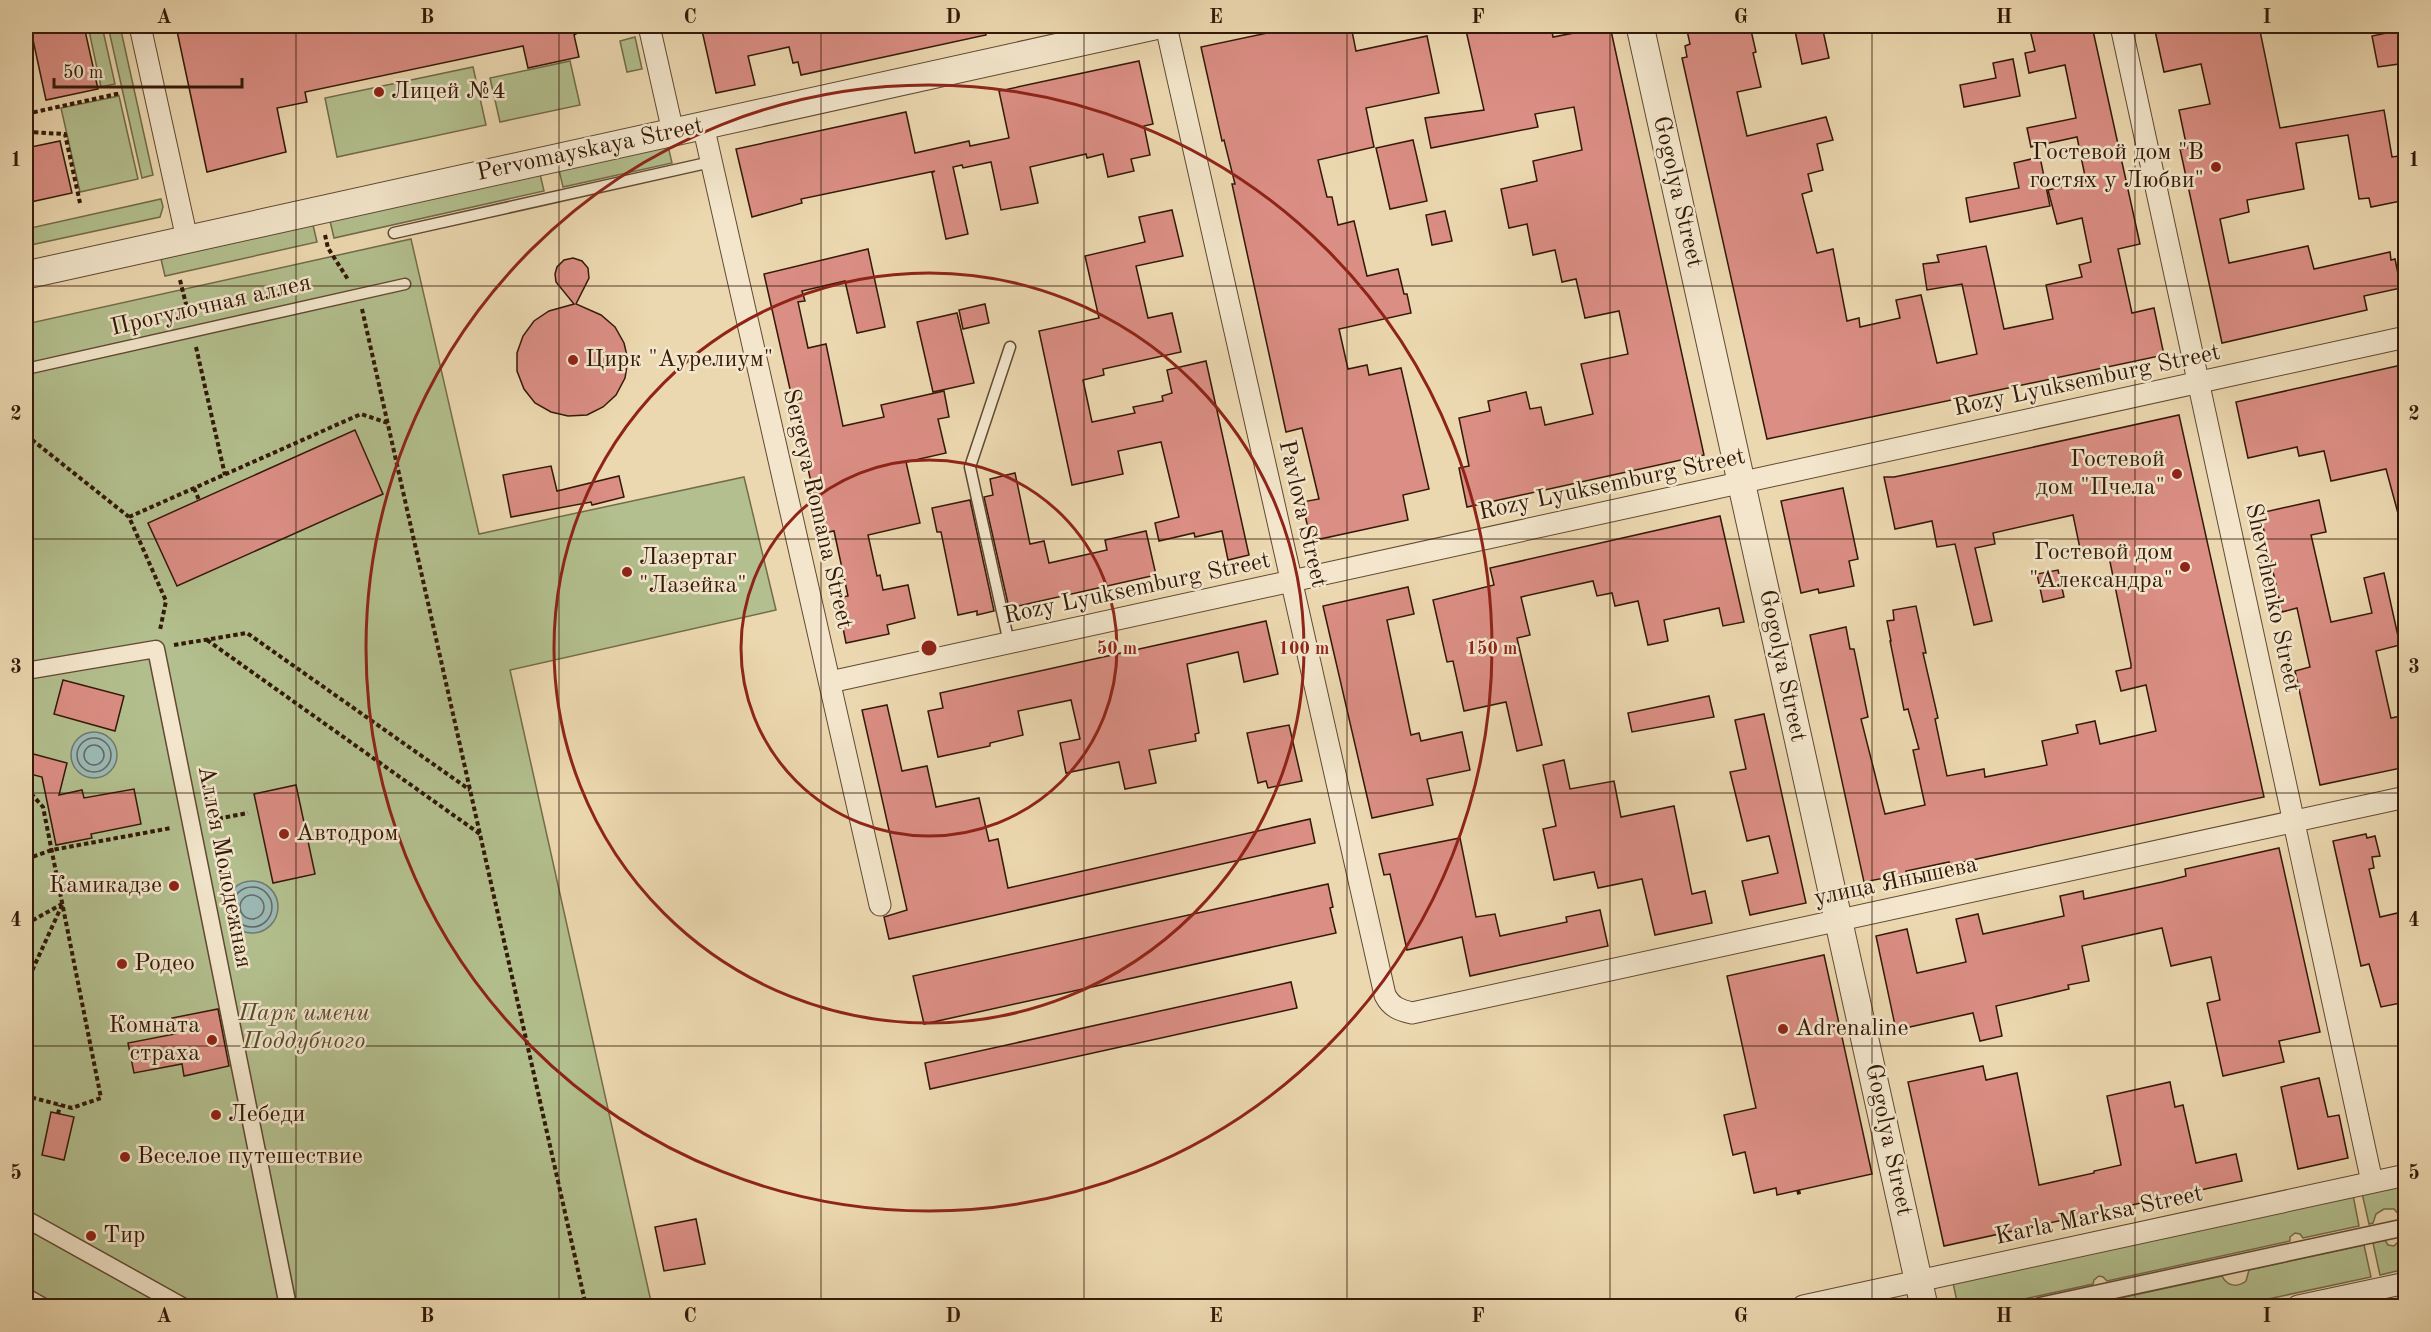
<svg xmlns="http://www.w3.org/2000/svg" width="2431" height="1332" font-family="'Old Standard TT',serif">
<style>
.green{fill:#b3bf8e;stroke:#736c4b;stroke-width:1.5}
.water{fill:#9bb8b4;stroke:#71786f;stroke-width:1.5}
.lines{fill:none;stroke-linecap:round;stroke-linejoin:round}
.shore{stroke:#67685e;stroke-width:1.5}
.building{fill:#db8e84;stroke:#331908;stroke-width:1.5}
.service-casing{stroke:#614932;stroke-width:13}
.pedestrian-casing{stroke:#614932;stroke-width:19}
.minor-casing{stroke:#614932;stroke-width:23}
.tertiary-casing{stroke:#614932;stroke-width:29}
.path{stroke:#331908;stroke-width:4;stroke-dasharray:4.5 3;stroke-linecap:butt}
.service{stroke:#f3e6cc;stroke-width:10}
.pedestrian{stroke:#f3e6cc;stroke-width:16}
.minor{stroke:#f3e6cc;stroke-width:21}
.tertiary{stroke:#f3e6cc;stroke-width:27}
.grid{fill:none;stroke:#331908;stroke-width:1.5;stroke-opacity:0.55}
.ring{fill:none;stroke:#8f2418;stroke-width:3}
.poi-dot{fill:#8f2418;stroke:#f3e6cc;stroke-width:2}
.labels{text-anchor:middle;dominant-baseline:central;stroke-width:5;stroke-linejoin:round;paint-order:stroke}
.poi-label{font-size:24px;fill:#331908;stroke:#f3e6cc;text-anchor:start}
.street-label{font-size:24px;fill:#331908;stroke:#f3e6cc}
.park-label{font-size:24px;font-style:italic;fill:#594b30;stroke:#f3e6cc}
.centre{fill:#8f2418;stroke:#f3e6cc;stroke-width:3}
.ring-label{font-size:18px;text-anchor:middle;font-weight:bold;fill:#8f2418;stroke:#f3e6cc;stroke-width:5;stroke-linejoin:round;paint-order:stroke}
.neatline{fill:none;stroke:#331908;stroke-width:2}
.grid-label{font-size:20px;text-anchor:middle;font-weight:bold;fill:#331908}
</style>
<rect width="100%" height="100%" fill="#ecd8b0"/>
<filter id="stains"><feTurbulence type="fractalNoise" baseFrequency=".00333" numOctaves="4"/><feColorMatrix values="0 0 0 0 .2 0 0 0 0 .09 0 0 0 0 .02 0 0 0 .5 -.17"/></filter>
<radialGradient id="worn" r=".72"><stop offset=".6" stop-color="#630" stop-opacity="0"/><stop offset="1" stop-color="#630" stop-opacity=".3"/></radialGradient>
<g class="green">
<polygon points="88,26 102,26 115,84 101,87"/>
<polygon points="108,26 120,26 153,175 142,178"/>
<polygon points="635,37 642,69 627,72 620,41"/>
<polygon points="570,61 580,105 500,122 490,78"/>
<polygon points="473,67 486,125 337,157 325,98"/>
<polygon points="119,96 138,179 80,192 61,108"/>
<polygon points="668,146 672,163 563,187 559,170"/>
<polygon points="540,174 544,191 334,238 330,221"/>
<polygon points="161,199 163,207 160,217 26,246 26,229"/>
<polygon points="313,225 317,242 165,276 161,259"/>
<polygon points="411,239 479,534 744,477 776,610 510,670 652,1306 26,1306 26,324"/>
<polygon points="2399,1185 2405,1216 2401,1217 2394,1209 2384,1209 2376,1214 2373,1223 2369,1224 2362,1193"/>
<polygon points="2353,1195 2359,1226 2303,1238 2300,1234 2295,1233 2290,1237 2290,1241 2107,1281 2103,1277 2099,1276 2094,1280 2093,1284 1992,1306 1989,1306 1988,1304 1977,1306 1958,1306 1953,1283"/>
<polygon points="2405,1236 2405,1269 2380,1275 2373,1243 2385,1240 2388,1245 2394,1246 2398,1242 2398,1238"/>
<path d="M2364,1245l7,32 -136,29h-152l139,-30c5,10 15,12 24,5l3,-11z"/>
</g>
<g class="water">
<circle cx="94" cy="755" r="23"/>
<circle cx="252" cy="907" r="26"/>
</g>
<g class="lines">
<g class="shore">
<circle cx="94" cy="755" r="17"/>
<circle cx="94" cy="755" r="10"/>
<circle cx="252" cy="907" r="20"/>
<circle cx="252" cy="907" r="12"/>
</g>
</g>
<g class="building">
<polygon points="30,26 84,26 98,89 46,100"/>
<polygon points="181,26 343,26 344,32 374,26 575,26 576,34 574,35 579,57 528,68 523,46 305,92 307,102 277,108 286,152 207,172 177,31 182,30"/>
<polygon points="701,26 985,26 986,35 801,75 798,62 793,63 789,47 748,56 755,85 716,93"/>
<polygon points="1301,26 1351,26 1356,51 1427,36 1439,93 1366,108 1374,147 1318,160 1327,197 1332,197 1338,225 1354,221 1367,276 1398,269 1404,294 1407,294 1411,313 1339,329 1348,369 1367,365 1369,375 1401,368 1429,489 1403,495 1408,520 1311,541 1302,502 1319,499 1302,428 1286,432 1232,184 1235,184 1224,140 1222,141 1201,47"/>
<polygon points="1465,26 1503,26 1504,30 1529,26 1551,26 1553,37 1610,26 1704,455 1467,507 1459,468 1469,466 1459,418 1490,411 1488,401 1526,392 1530,409 1541,407 1545,425 1593,414 1581,364 1628,354 1619,311 1585,318 1576,279 1562,282 1555,250 1533,255 1527,224 1509,228 1501,189 1537,181 1533,161 1582,150 1574,107 1535,114 1538,127 1431,148 1425,118 1484,110"/>
<polygon points="1686,26 1750,26 1756,52 1753,53 1761,87 1737,92 1747,136 1826,117 1833,140 1817,144 1823,170 1808,174 1812,191 1802,194 1817,253 1833,249 1847,321 1859,318 1860,327 1900,318 1896,300 1921,295 1937,363 1977,354 1962,284 1927,290 1923,264 1939,262 1937,255 1986,246 2004,329 2053,319 2046,285 2082,277 2079,265 2091,262 2082,218 2057,224 2048,190 2086,181 2077,137 2031,147 2027,128 2076,118 2065,65 2029,73 2025,53 2035,51 2029,26 2092,26 2140,244 2118,249 2132,313 2154,308 2164,355 1767,439 1682,58 1687,57 1685,46 1690,44"/>
<polygon points="1794,26 1822,26 1829,58 1802,64"/>
<polygon points="2154,26 2259,26 2280,128 2384,110 2392,157 2406,155 2406,200 2371,207 2369,198 2359,199 2348,135 2296,143 2304,189 2247,200 2249,212 2220,219 2229,263 2308,246 2314,269 2390,252 2391,260 2395,259 2401,288 2364,296 2367,310 2222,343 2180,149 2187,148 2179,110 2210,104 2201,64 2164,72"/>
<polygon points="2406,29 2406,63 2378,67 2372,36"/>
<polygon points="2013,59 2020,96 1964,107 1960,85 1996,78 1993,63"/>
<polygon points="1139,61 1153,124 1144,126 1150,155 1131,159 1134,171 1108,177 1103,154 1087,158 1086,154 1030,167 1038,203 1001,210 991,162 963,168 962,165 953,167 968,234 946,239 932,173 935,171 801,199 802,203 752,217 736,149 906,112 915,153 969,141 970,146 1009,138 999,91"/>
<polygon points="1413,140 1427,201 1390,209 1376,148"/>
<polygon points="60,141 72,193 26,203 26,148"/>
<polygon points="2040,157 2050,206 1970,222 1966,198 2019,188 2014,163"/>
<polygon points="1172,210 1183,256 1136,266 1148,318 1172,313 1181,352 1103,369 1104,375 1083,380 1092,422 1135,413 1133,407 1163,401 1162,396 1172,393 1167,370 1206,361 1249,555 1228,560 1222,531 1195,537 1194,533 1159,541 1155,523 1179,517 1161,442 1118,451 1123,474 1072,485 1039,331 1099,318 1085,256 1145,242 1139,217"/>
<polygon points="1445,211 1452,241 1432,245 1426,215"/>
<polygon points="868,249 885,327 857,333 845,281 802,291 805,301 798,302 808,348 826,344 843,426 884,417 881,405 944,391 949,417 938,419 946,453 906,462 920,523 868,535 877,576 880,575 883,590 908,585 915,618 887,625 889,634 846,643 837,598 848,596 834,531 824,533 816,504 764,274"/>
<polygon points="573,258 582,261 588,268 589,278 576,304 601,315 615,327 624,343 628,360 625,378 616,395 603,407 587,415 568,416 551,412 535,403 524,389 517,371 517,353 523,336 534,321 549,311 574,304 556,282 555,274 557,267 564,260"/>
<polygon points="985,304 989,323 963,329 959,310"/>
<polygon points="957,313 974,383 933,392 917,322"/>
<polygon points="2406,364 2406,516 2399,517 2386,469 2331,481 2324,451 2299,456 2297,447 2248,458 2236,402"/>
<polygon points="2179,415 2264,797 1949,865 1949,862 1906,871 1906,874 1864,882 1810,635 1846,627 1850,649 1854,649 1868,717 1861,719 1885,814 1925,805 1913,750 1919,749 1908,709 1904,710 1890,641 1891,641 1887,621 1894,620 1893,610 1916,606 1926,653 1923,653 1938,718 1935,719 1947,776 1984,769 1985,777 2047,765 2042,741 2078,733 2076,725 2095,721 2100,744 2156,731 2146,685 2121,691 2116,671 2131,668 2131,664 2108,552 2082,558 2073,515 1993,533 1995,544 1975,548 1992,621 1974,625 1955,544 1937,547 1932,521 1895,529 1884,477 1894,477 1952,465"/>
<polygon points="355,430 383,494 177,586 148,523"/>
<polygon points="551,466 557,491 619,476 624,497 592,505 591,502 511,517 503,475"/>
<polygon points="1015,473 1030,544 1044,541 1049,563 1107,550 1105,540 1146,531 1156,575 1009,608 984,497 993,495 990,479"/>
<polygon points="1843,488 1858,559 1849,561 1854,586 1819,593 1818,589 1801,593 1781,501"/>
<polygon points="970,500 994,611 977,615 977,611 958,615 941,532 937,532 932,508"/>
<polygon points="2319,500 2326,532 2311,535 2331,622 2372,613 2364,578 2384,573 2400,645 2376,651 2391,718 2406,715 2406,767 2320,785 2295,671 2310,667 2297,608 2282,612 2260,513"/>
<polygon points="1720,516 1744,622 1723,626 1719,608 1664,620 1668,641 1648,645 1638,601 1615,606 1612,593 1597,596 1593,581 1521,597 1530,635 1517,638 1542,745 1517,751 1506,702 1464,711 1453,661 1447,662 1433,600 1494,585 1490,568"/>
<polygon points="2058,570 2064,597 2043,602 2037,574"/>
<polygon points="1408,587 1414,614 1387,620 1411,735 1419,733 1421,741 1462,732 1470,770 1427,779 1433,805 1372,818 1323,606"/>
<polygon points="1266,621 1278,674 1244,682 1238,652 1187,664 1199,733 1195,734 1196,741 1149,750 1156,783 1125,789 1119,762 1066,773 1060,743 1080,739 1071,700 1018,711 1023,735 990,743 990,746 938,757 928,711 943,708 940,693"/>
<polygon points="63,680 124,696 115,731 54,714"/>
<polygon points="1709,696 1714,717 1632,732 1628,713"/>
<polygon points="887,705 902,771 927,766 936,807 979,798 989,841 998,839 1008,888 1310,819 1315,843 889,939 884,917 907,910 862,710"/>
<polygon points="1764,714 1806,903 1750,915 1742,881 1778,873 1769,836 1747,841 1730,772 1746,769 1735,720"/>
<polygon points="1289,725 1302,781 1268,788 1266,781 1258,783 1247,733"/>
<polygon points="26,752 67,763 59,795 82,790 84,798 134,789 141,824 91,834 92,838 56,845 42,777 26,773"/>
<polygon points="1564,760 1570,789 1614,781 1621,817 1674,806 1692,894 1705,891 1712,923 1655,935 1642,879 1598,888 1594,872 1554,880 1543,829 1556,826 1543,765"/>
<polygon points="296,785 315,874 273,883 254,794"/>
<polygon points="2366,834 2367,838 2375,836 2380,856 2372,857 2374,868 2369,869 2380,917 2406,911 2406,1002 2381,1007 2369,964 2361,966 2333,841"/>
<polygon points="1460,838 1476,917 1495,914 1500,936 1567,922 1566,917 1600,910 1608,946 1470,976 1462,937 1407,950 1390,874 1384,875 1379,854"/>
<polygon points="2279,848 2320,1032 2279,1041 2284,1062 2223,1076 2207,1003 2220,1000 2211,957 2171,966 2162,928 2082,946 2089,981 2068,985 2069,989 1996,1006 2002,1036 1980,1041 1973,1013 1896,1030 1876,936 1907,929 1917,973 1966,962 1956,919 1978,914 1983,934 2064,916 2060,896 2083,891 2084,899 2162,882 2186,876 2185,869"/>
<polygon points="1328,884 1333,907 1330,908 1336,933 924,1024 913,976"/>
<polygon points="1824,955 1872,1174 1777,1195 1776,1188 1754,1193 1745,1152 1733,1155 1724,1115 1756,1108 1727,976"/>
<polygon points="1291,982 1297,1008 930,1089 925,1063"/>
<polygon points="218,1009 229,1066 184,1076 182,1064 134,1073 128,1043 175,1034 172,1018"/>
<polygon points="1983,1066 1986,1080 2017,1073 2039,1185 2094,1173 2094,1171 2121,1165 2107,1096 2170,1082 2175,1107 2183,1105 2196,1163 2236,1154 2242,1181 1944,1246 1908,1082"/>
<polygon points="2319,1078 2328,1117 2339,1115 2348,1158 2298,1169 2281,1087"/>
<polygon points="51,1112 74,1117 64,1160 42,1155"/>
<polygon points="696,1219 705,1264 664,1271 655,1227"/>
</g>
<g class="lines">
<defs>
<g id="service">
<polyline points="394,233 711,162"/>
<polyline points="26,369 405,284"/>
<polyline points="1009,643 970,467 1010,347"/>
</g>
<g id="pedestrian">
<polyline points="26,671 156,649 288,1306"/>
<polyline points="26,1219 182,1306"/>
<polyline points="26,1297 42,1306"/>
<polyline points="2040,1306 2406,1227"/>
</g>
<g id="minor">
<polyline points="140,26 187,239"/>
<polyline points="649,26 673,132"/>
<path d="M1166,26l219,969c6,12 14,15 27,18l994,-216"/>
<polyline points="2121,26 2372,1182"/>
<polyline points="703,125 880,905"/>
<polyline points="830,682 2406,337"/>
<polyline points="1803,1306 2406,1175"/>
<polyline points="2298,1306 2406,1283"/>
</g>
<g id="tertiary">
<polyline points="1640,26 1924,1306"/>
<polyline points="26,275 1154,26"/>
</g>
</defs>
<use href="#service" class="service-casing"/>
<use href="#pedestrian" class="pedestrian-casing"/>
<use href="#minor" class="minor-casing"/>
<use href="#tertiary" class="tertiary-casing"/>
<g class="path">
<polyline points="26,114 121,93"/>
<polyline points="26,124 27,132 65,134 80,203"/>
<polyline points="325,235 328,248 349,281"/>
<polyline points="180,280 189,316"/>
<polyline points="362,309 586,1306"/>
<polyline points="196,347 225,475"/>
<polyline points="26,435 129,517 166,601 160,630"/>
<polyline points="194,488 199,500"/>
<polyline points="129,517 361,414 388,423"/>
<polyline points="207,640 480,834"/>
<polyline points="174,645 247,633 470,790"/>
<polyline points="26,788 43,807 101,1098 72,1108 26,1096"/>
<polyline points="211,820 248,813"/>
<polyline points="26,859 52,850 171,828"/>
<polyline points="26,924 62,904"/>
<polyline points="26,984 63,903"/>
<polyline points="58,1114 60,1105"/>
<polyline points="1798,1190 1800,1197"/>
<polyline points="1992,1306 2021,1300"/>
</g>
<use href="#service" class="service"/>
<use href="#pedestrian" class="pedestrian"/>
<use href="#minor" class="minor"/>
<use href="#tertiary" class="tertiary"/>
</g>
<path class="grid" d="M296,26v1280M559,26v1280M821,26v1280M1084,26v1280M1347,26v1280M1610,26v1280M1872,26v1280M2135,26v1280M26,286h2380M26,539h2380M26,793h2380M26,1046h2380"/>
<g class="ring">
<circle cx="929" cy="648" r="188"/>
<circle cx="929" cy="648" r="375"/>
<circle cx="929" cy="648" r="563"/>
</g>
<g class="poi-dot">
<circle cx="379" cy="92" r="6"/>
<circle cx="2216" cy="167" r="6"/>
<circle cx="573" cy="360" r="6"/>
<circle cx="2177" cy="474" r="6"/>
<circle cx="2185" cy="567" r="6"/>
<circle cx="627" cy="572" r="6"/>
<circle cx="284" cy="834" r="6"/>
<circle cx="174" cy="886" r="6"/>
<circle cx="122" cy="964" r="6"/>
<circle cx="1783" cy="1029" r="6"/>
<circle cx="212" cy="1040" r="6"/>
<circle cx="216" cy="1115" r="6"/>
<circle cx="125" cy="1157" r="6"/>
<circle cx="91" cy="1236" r="6"/>
</g>
<g class="labels">
<g class="poi-label">
<text x="391" y="92">Лицей №4</text>
<text x="2204" y="153" text-anchor="end">Гостевой дом "В<tspan x="2204" dy="28">гостях у Любви"</tspan></text>
<text x="585" y="360">Цирк "Аурелиум"</text>
<text x="2165" y="460" text-anchor="end">Гостевой<tspan x="2165" dy="28">дом "Пчела"</tspan></text>
<text x="2173" y="553" text-anchor="end">Гостевой дом<tspan x="2173" dy="28">"Александра"</tspan></text>
<text x="639" y="558">Лазертаг<tspan x="639" dy="28">"Лазейка"</tspan></text>
<text x="296" y="834">Автодром</text>
<text x="162" y="886" text-anchor="end">Камикадзе</text>
<text x="134" y="964">Родео</text>
<text x="200" y="1026" text-anchor="end">Комната<tspan x="200" dy="28">страха</tspan></text>
<text x="1795" y="1029">Аdrenaline</text>
<text x="228" y="1115">Лебеди</text>
<text x="137" y="1157">Веселое путешествие</text>
<text x="103" y="1236">Тир</text>
</g>
<g class="street-label">
<text transform="translate(590 150) rotate(-12)">Pervomayskaya Street</text>
<text transform="translate(1677 192) rotate(77)">Gogolya Street</text>
<text transform="translate(211 306) rotate(-13)">Прогулочная аллея</text>
<text transform="translate(2087 381) rotate(-12)">Rozy Lyuksemburg Street</text>
<text transform="translate(1612 485) rotate(-12)">Rozy Lyuksemburg Street</text>
<text transform="translate(817 509) rotate(77)">Sergeya Romana Street</text>
<text transform="translate(1302 514) rotate(77)">Pavlova Street</text>
<text transform="translate(1137 589) rotate(-12)">Rozy Lyuksemburg Street</text>
<text transform="translate(2272 598) rotate(78)">Shevchenko Street</text>
<text transform="translate(1782 666) rotate(78)">Gogolya Street</text>
<text transform="translate(224 867) rotate(79)">Аллея Молодежная</text>
<text transform="translate(1896 882) rotate(-12)">улица Янышева</text>
<text transform="translate(1888 1140) rotate(78)">Gogolya Street</text>
<text transform="translate(2099 1216) rotate(-12)">Karla Marksa Street</text>
</g>
<g class="park-label">
<text x="304" y="1014">Парк имени<tspan x="304" dy="28">Поддубного</tspan></text>
</g>
</g>
<circle cx="929" cy="648" r="9" class="centre"/>
<g class="ring-label">
<text x="1117" y="654">50 m</text>
<text x="1304" y="654">100 m</text>
<text x="1492" y="654">150 m</text>
</g>
<rect width="2431" height="1332" fill="none" stroke="#ecd8b0" stroke-width="66"/>
<path d="M54 78v9h188v-9" fill="none" stroke="#331908" stroke-width="3"/>
<text x="63" y="78" font-size="18" fill="#331908" stroke="#f3e6cc" stroke-width="4.5" paint-order="stroke">50 m</text>
<rect x="33" y="33" width="2365" height="1266" class="neatline"/>
<g class="grid-label">
<text x="164" y="23">A</text>
<text x="427" y="23">B</text>
<text x="690" y="23">C</text>
<text x="953" y="23">D</text>
<text x="1216" y="23">E</text>
<text x="1478" y="23">F</text>
<text x="1741" y="23">G</text>
<text x="2004" y="23">H</text>
<text x="2267" y="23">I</text>
<text x="16" y="166">1</text>
<text x="2414" y="166">1</text>
<text x="16" y="420">2</text>
<text x="2414" y="420">2</text>
<text x="16" y="673">3</text>
<text x="2414" y="673">3</text>
<text x="16" y="926">4</text>
<text x="2414" y="926">4</text>
<text x="16" y="1179">5</text>
<text x="2414" y="1179">5</text>
<text x="164" y="1322">A</text>
<text x="427" y="1322">B</text>
<text x="690" y="1322">C</text>
<text x="953" y="1322">D</text>
<text x="1216" y="1322">E</text>
<text x="1478" y="1322">F</text>
<text x="1741" y="1322">G</text>
<text x="2004" y="1322">H</text>
<text x="2267" y="1322">I</text>
</g>
<rect width="100%" height="100%" filter="url(#stains)"/>
<rect width="100%" height="100%" fill="url(#worn)"/>
</svg>
